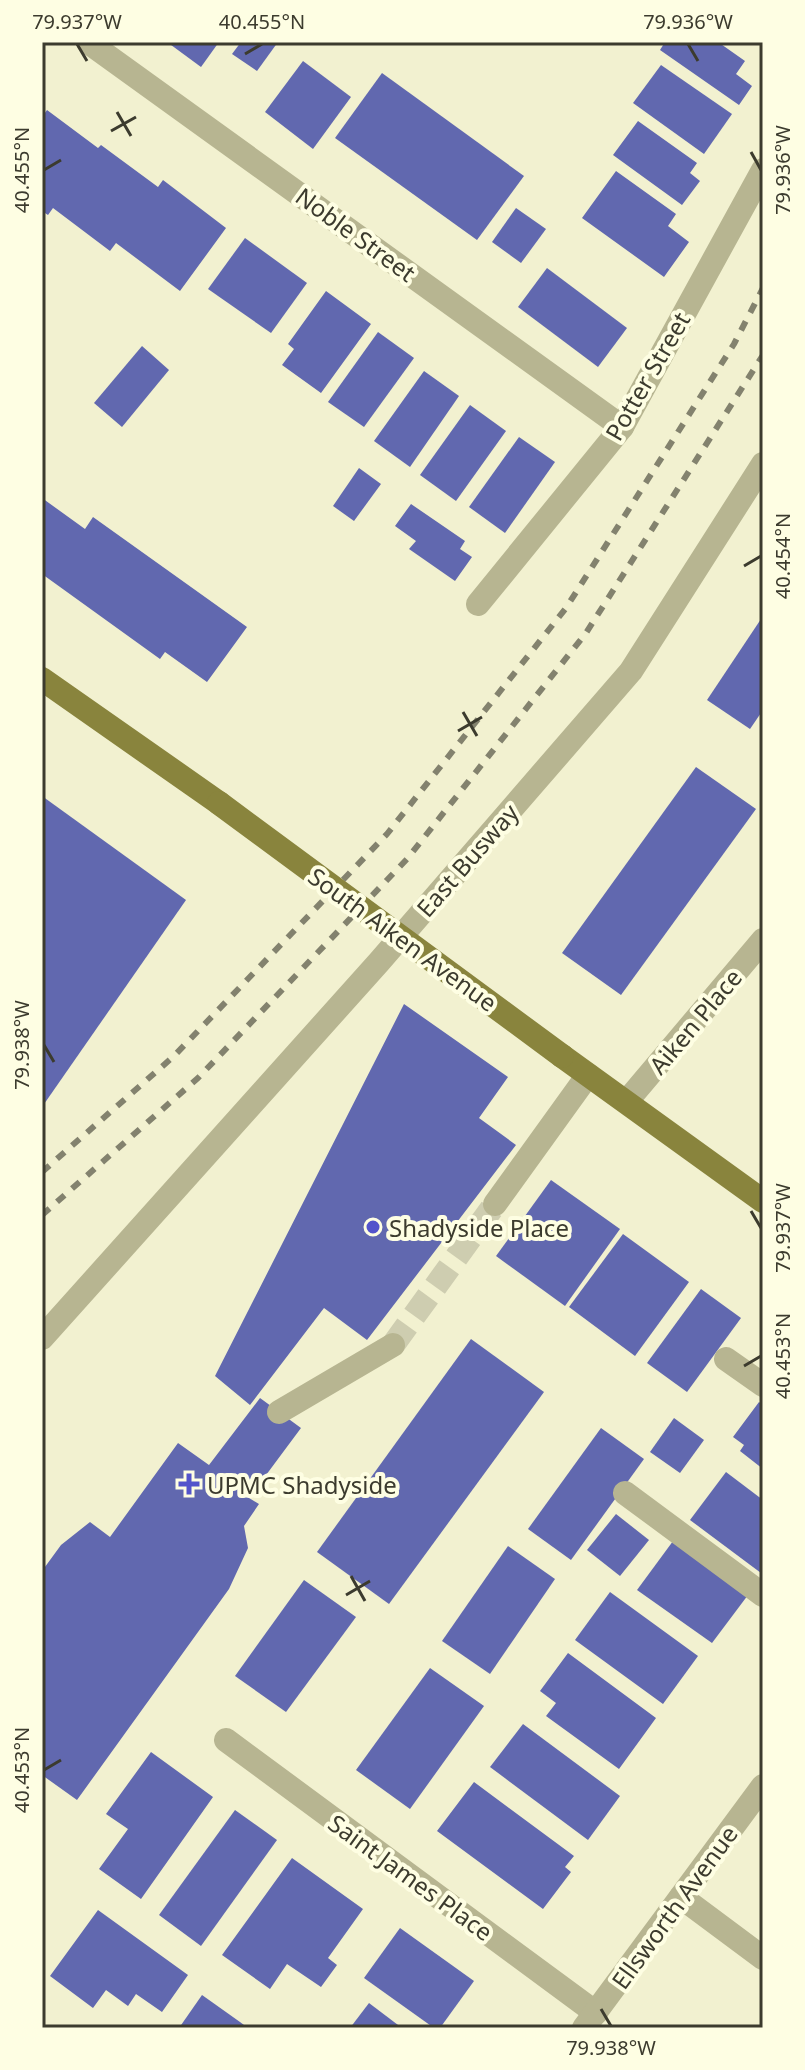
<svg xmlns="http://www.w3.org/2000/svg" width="805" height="2070" font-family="'Noto Sans',sans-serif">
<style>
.building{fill:#6168af}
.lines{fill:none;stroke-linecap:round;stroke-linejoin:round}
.minor-tunnel{stroke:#cecdb0;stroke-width:24;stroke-dasharray:24 12;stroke-linecap:butt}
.minor{stroke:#b7b591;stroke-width:24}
.major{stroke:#89843d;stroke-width:24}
.rail{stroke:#83826e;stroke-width:6;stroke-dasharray:10 10;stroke-linecap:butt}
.major-bridge{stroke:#89843d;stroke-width:24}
.ticks{fill:none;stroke:#3c3b2e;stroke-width:3}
.poi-dot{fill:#5354cb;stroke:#fefee3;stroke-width:3}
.labels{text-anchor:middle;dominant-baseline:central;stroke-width:8;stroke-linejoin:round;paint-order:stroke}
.street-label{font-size:24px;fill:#3c3b2e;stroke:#fefee3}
.poi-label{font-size:24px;fill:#3c3b2e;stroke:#fefee3;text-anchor:start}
.neatline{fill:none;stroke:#3c3b2e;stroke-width:3}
.ticks-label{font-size:20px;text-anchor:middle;fill:#3c3b2e}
</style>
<rect width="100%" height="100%" fill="#f2f1d0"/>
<g class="building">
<polygon points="167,42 219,42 201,67"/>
<polygon points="241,42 278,42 257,71 232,54"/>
<polygon points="665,42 718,42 745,61 736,74 752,86 739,105 660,50"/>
<polygon points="303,61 351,97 313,149 265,112"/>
<polygon points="661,65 732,114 704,154 633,103"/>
<polygon points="382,73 524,176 477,240 335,138"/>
<polygon points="47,110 98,148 101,145 158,187 163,180 226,228 180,291 116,243 110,251 53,208 48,215 42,211 42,117"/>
<polygon points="638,121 697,163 690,173 700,181 682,205 613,155"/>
<polygon points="616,171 676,214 668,226 689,242 664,277 582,218"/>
<polygon points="516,208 546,229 521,263 492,242"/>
<polygon points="245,238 307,283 271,333 208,289"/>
<polygon points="547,268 627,328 598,367 518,307"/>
<polygon points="326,291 371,324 321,393 282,365 294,349 288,344"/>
<polygon points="378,332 414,358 364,427 328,402"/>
<polygon points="142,346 169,370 122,427 94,403"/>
<polygon points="424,371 459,396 410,467 374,441"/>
<polygon points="470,405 506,431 456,501 420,475"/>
<polygon points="519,437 555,462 505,533 469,507"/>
<polygon points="359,468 381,484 354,521 333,506"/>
<polygon points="42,498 85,529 93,517 247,627 207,682 165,652 160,659 42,574"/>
<polygon points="411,504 465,541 460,549 472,557 455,581 409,549 416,541 395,526"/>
<polygon points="763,616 763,710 750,729 707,700"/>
<polygon points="696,767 756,809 621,995 562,953"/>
<polygon points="42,796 186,900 42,1107"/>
<polygon points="404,1004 508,1077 479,1118 516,1145 367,1340 324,1308 250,1405 215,1376"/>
<polygon points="551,1180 620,1229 565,1306 496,1256"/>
<polygon points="623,1234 689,1282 635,1356 569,1307"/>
<polygon points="701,1289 741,1318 687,1392 647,1363"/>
<polygon points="471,1339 544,1392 389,1604 317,1552"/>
<polygon points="260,1398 301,1428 249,1498 259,1504 244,1526 248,1548 229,1589 77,1800 42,1775 42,1571 61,1545 90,1522 110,1537 178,1443 209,1465"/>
<polygon points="759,1402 763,1405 763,1469 740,1451 744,1445 733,1437"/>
<polygon points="674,1418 704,1440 680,1473 650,1452"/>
<polygon points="601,1428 644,1459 571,1560 528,1529"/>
<polygon points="726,1472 763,1500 763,1570 761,1573 690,1520"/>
<polygon points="616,1514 649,1540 620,1576 587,1550"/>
<polygon points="676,1537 751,1591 712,1643 637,1590"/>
<polygon points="508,1546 555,1579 490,1674 442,1641"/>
<polygon points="304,1580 356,1617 286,1712 235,1676"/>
<polygon points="610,1592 698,1656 663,1704 575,1640"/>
<polygon points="568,1653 656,1718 619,1769 546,1716 556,1703 540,1691"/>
<polygon points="430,1668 484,1706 410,1809 356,1770"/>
<polygon points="523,1724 620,1796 588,1840 490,1767"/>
<polygon points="151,1752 213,1797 141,1899 99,1869 128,1829 106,1814"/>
<polygon points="474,1782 574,1856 565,1867 571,1872 543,1909 437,1831"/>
<polygon points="235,1810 277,1840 201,1946 159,1915"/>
<polygon points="292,1858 363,1909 328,1958 337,1965 321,1987 287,1964 270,1989 222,1955"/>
<polygon points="98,1910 188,1975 162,2012 136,1994 128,2006 106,1990 93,2008 50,1976"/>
<polygon points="400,1928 474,1981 440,2028 434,2028 364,1978"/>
<polygon points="202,1995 240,2022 248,2028 179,2028"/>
<polygon points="369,2003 402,2028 350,2028"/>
</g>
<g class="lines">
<polyline class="minor-tunnel" points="393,1345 495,1204"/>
<g class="minor">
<polyline points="88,42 622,427"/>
<polyline points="478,604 622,427 763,170"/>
<polyline points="627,1101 763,940"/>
<polyline points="495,1204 588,1075"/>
<polyline points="42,1338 379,962 631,671 763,464"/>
<polyline points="726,1359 763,1385"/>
<polyline points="279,1412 393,1345"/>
<polyline points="625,1493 763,1595"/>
<polyline points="226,1740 596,2013"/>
<polyline points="681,1897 763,1958"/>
<polyline points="584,2028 763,1786"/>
</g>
<g class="major">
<polyline points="42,679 219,803"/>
<polyline points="562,1056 763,1201"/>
</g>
<g class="rail">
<polyline points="42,1172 174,1056 387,834 566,608 734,344 763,288"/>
<polyline points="42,1215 198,1078 407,859 586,633 763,355"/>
</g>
<polyline class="major-bridge" points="219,803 562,1056"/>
</g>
<path class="ticks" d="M77,44l10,17M688,44l10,17M245,54l17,-10M117,112l14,24M111,131l25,-14M751,152l10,18M44,170l17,-10M744,566l17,-10M463,712l14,24M458,731l24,-14M44,1045l10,17M751,1211l10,17M744,1366l17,-10M351,1576l14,25M346,1595l24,-14M44,1770l17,-10M601,2009l10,17"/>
<g class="poi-dot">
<circle cx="373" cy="1227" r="8"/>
<path d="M185 1472h8v8h8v8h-8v8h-8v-8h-8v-8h8z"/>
</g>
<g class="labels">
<g class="street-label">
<text transform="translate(356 234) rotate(36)">Noble Street</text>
<text transform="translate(647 376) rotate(-60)">Potter Street</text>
<text transform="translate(467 860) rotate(-49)">East Busway</text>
<text transform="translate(403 939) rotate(36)">South Aiken Avenue</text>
<text transform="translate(695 1021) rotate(-50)">Aiken Place</text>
<text transform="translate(411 1877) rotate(36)">Saint James Place</text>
<text transform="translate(674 1907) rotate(-54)">Ellsworth Avenue</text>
</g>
<g class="poi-label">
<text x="389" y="1227">Shadyside Place</text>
<text x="207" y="1484">UPMC Shadyside</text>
</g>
</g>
<rect width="805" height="2070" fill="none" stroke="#fefee3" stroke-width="88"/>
<rect x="44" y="44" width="717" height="1982" class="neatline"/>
<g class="ticks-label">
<text x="77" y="29">79.937°W</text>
<text x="262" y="29">40.455°N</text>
<text x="688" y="29">79.936°W</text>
<text transform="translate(783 170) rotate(-90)" y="7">79.936°W</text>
<text transform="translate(22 170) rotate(-90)" y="7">40.455°N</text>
<text transform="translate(783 556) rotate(-90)" y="7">40.454°N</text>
<text transform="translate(22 1045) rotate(-90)" y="7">79.938°W</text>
<text transform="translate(783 1228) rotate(-90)" y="7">79.937°W</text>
<text transform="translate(783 1356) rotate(-90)" y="7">40.453°N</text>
<text transform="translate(22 1770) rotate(-90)" y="7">40.453°N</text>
<text x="611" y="2055">79.938°W</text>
</g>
</svg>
